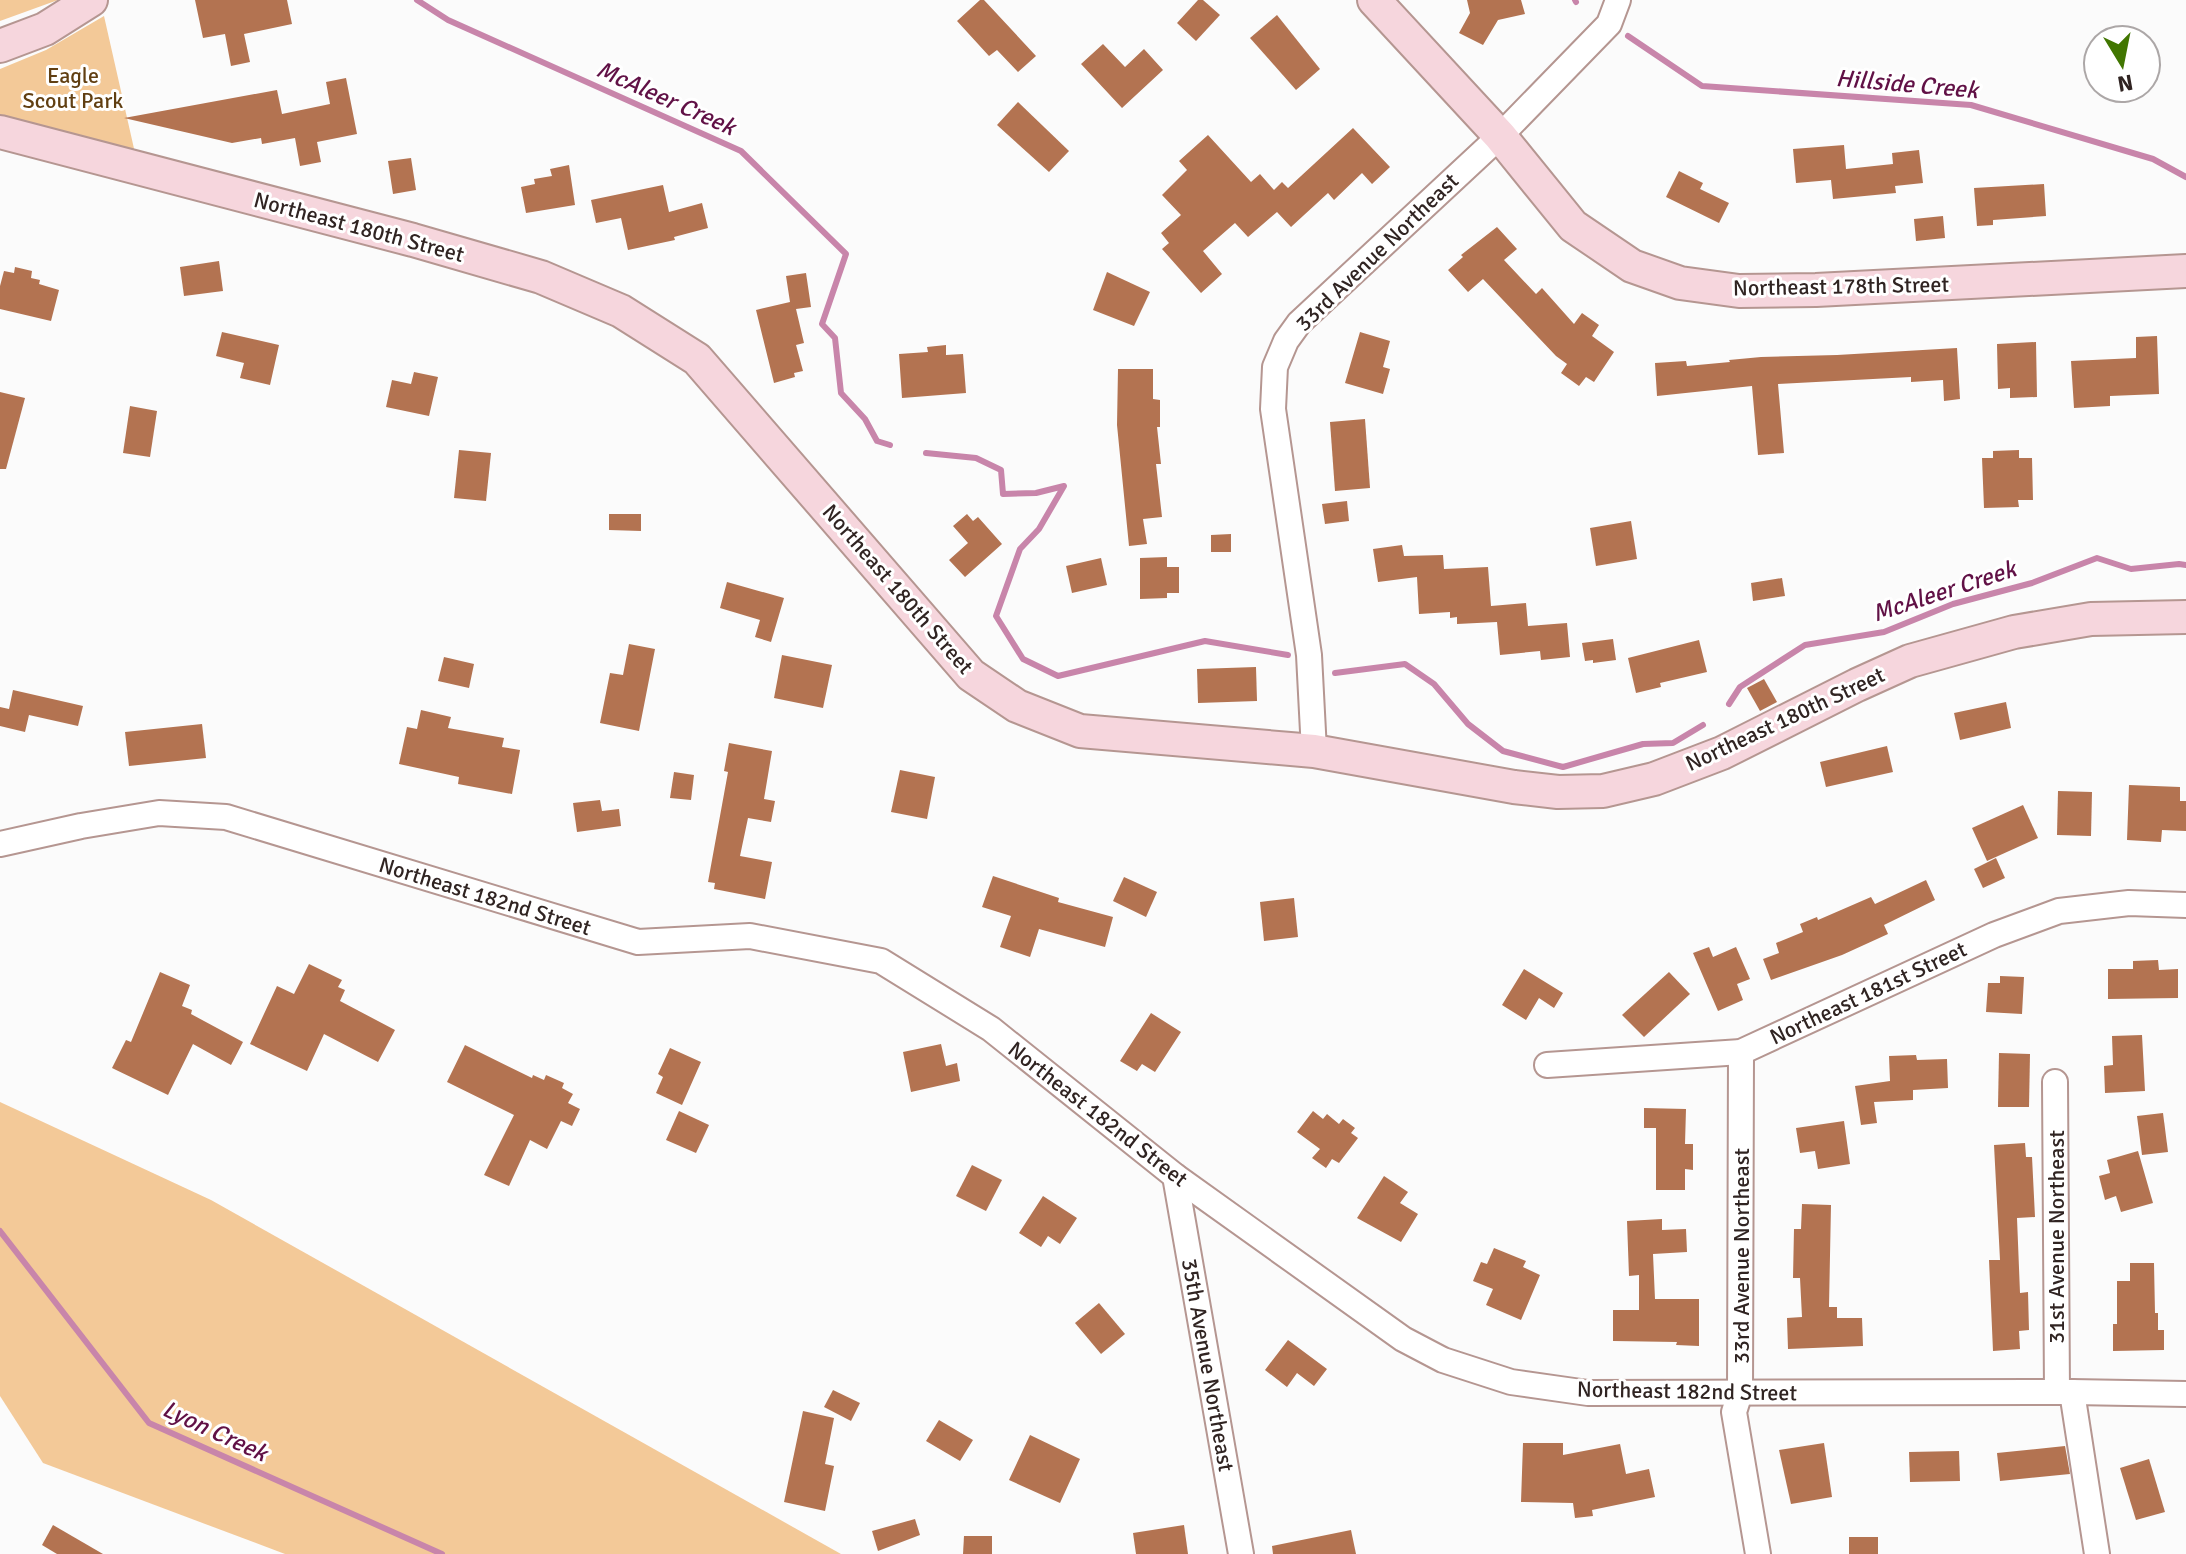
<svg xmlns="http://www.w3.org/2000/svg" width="2186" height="1554" font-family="Signika,sans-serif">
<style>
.green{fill:#f3c998}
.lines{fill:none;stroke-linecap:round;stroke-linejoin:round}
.stream{stroke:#c885aa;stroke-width:6}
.building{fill:#b37351}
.street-casing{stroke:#b59691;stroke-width:28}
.secondary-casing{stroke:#b59691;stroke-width:36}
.street{stroke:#fff;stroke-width:24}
.secondary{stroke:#f6d6dd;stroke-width:32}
.labels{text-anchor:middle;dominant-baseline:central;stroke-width:6;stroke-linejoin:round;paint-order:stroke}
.park-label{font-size:22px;fill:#613f12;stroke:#fff}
.street-label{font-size:22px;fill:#302422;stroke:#fff}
.water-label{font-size:24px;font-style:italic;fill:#611146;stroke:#fff}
</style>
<rect width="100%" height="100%" fill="#fbfbfb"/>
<g class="green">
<polygon points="0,0 58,0 0,21"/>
<polygon points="104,16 135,153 0,116 0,69 46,50"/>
<polygon points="0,1102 211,1200 841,1554 285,1554 43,1463 0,1396"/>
</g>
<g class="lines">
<g class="stream">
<polyline points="417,0 448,20 741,151 846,254 822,324 835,338 841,393 865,419 877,441 890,445"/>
<polyline points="1575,0 1576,2"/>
<polyline points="1628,36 1702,86 1971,105 2153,159 2186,177"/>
<polyline points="926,453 976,458 1001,470 1003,494 1036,493 1064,486 1039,529 1020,549 996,616 1023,659 1058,676 1205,641 1288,655"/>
<polyline points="1335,673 1405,664 1434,684 1468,724 1503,751 1563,767 1643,744 1673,743 1703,725"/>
<polyline points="1729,704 1740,687 1805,645 1884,632 1953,604 2032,583 2097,558 2131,569 2179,564 2186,565"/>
<polyline points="0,1231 149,1423 442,1554"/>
</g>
</g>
<g class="building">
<polygon points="195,0 287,0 292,24 244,34 250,62 231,66 225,34 203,38"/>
<polygon points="980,0 984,0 1036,56 1018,72 997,50 989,56 957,21"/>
<polygon points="1198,0 1203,0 1220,15 1196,41 1177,23"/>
<polygon points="1467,0 1521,0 1525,14 1498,20 1483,45 1459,33 1470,13"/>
<polygon points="1277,15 1320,69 1296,90 1250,38"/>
<polygon points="1103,44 1125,67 1144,49 1163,70 1122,108 1081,64"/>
<polygon points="346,78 357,134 317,142 321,162 300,166 295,138 262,144 261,138 232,143 124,118 277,90 282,114 330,104 326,82"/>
<polygon points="1018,102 1069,151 1049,172 997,125"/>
<polygon points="1353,128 1390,167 1372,184 1362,173 1334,200 1328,193 1291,227 1277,212 1248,237 1235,223 1203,251 1222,274 1201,293 1162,249 1169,243 1161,233 1181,215 1162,195 1187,170 1179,161 1208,135 1251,182 1260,174 1274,190 1282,182 1288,188"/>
<polygon points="1844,145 1846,169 1893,164 1892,153 1919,150 1923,183 1895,186 1896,193 1833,199 1831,180 1796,183 1793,149"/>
<polygon points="411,158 416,190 393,194 388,161"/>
<polygon points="569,165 575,205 526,213 521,187 535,184 534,179 552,176 550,169"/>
<polygon points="1679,171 1703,183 1700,189 1729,203 1719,223 1666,197"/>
<polygon points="2044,184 2046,216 1993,220 1993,225 1977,226 1974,188"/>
<polygon points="663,185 669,212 702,203 708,228 674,237 675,240 628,250 621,218 596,223 591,200"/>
<polygon points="1943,216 1945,238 1916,241 1914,219"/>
<polygon points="1497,227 1517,249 1504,260 1536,294 1542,288 1574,324 1582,313 1599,325 1592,336 1614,352 1594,382 1586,377 1579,386 1561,373 1567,364 1556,356 1483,279 1468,292 1448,270 1463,257 1461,255"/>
<polygon points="219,261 223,291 184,296 180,267"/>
<polygon points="15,267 32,271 31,278 40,280 39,284 59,290 51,321 0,309 0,286 4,271 14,273"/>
<polygon points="1107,272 1150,292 1134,326 1093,310"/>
<polygon points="806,273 811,307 796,309 804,343 796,345 803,371 794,373 795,377 774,383 756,310 790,302 786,276"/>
<polygon points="222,332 279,345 270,385 240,378 244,363 216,356"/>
<polygon points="1360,332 1390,341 1383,367 1390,369 1383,394 1345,383"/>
<polygon points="2157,336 2159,394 2110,396 2110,406 2074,408 2071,361 2136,358 2136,337"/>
<polygon points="2036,342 2037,397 2010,398 2010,388 1998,389 1997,344"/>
<polygon points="946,345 946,355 963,354 966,393 902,398 899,354 928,352 927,347"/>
<polygon points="1957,348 1960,399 1944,401 1943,380 1911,382 1911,377 1778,384 1784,453 1758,455 1752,386 1657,396 1655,363 1686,361 1687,366 1730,362 1729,360 1761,357 1837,355"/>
<polygon points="1118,369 1153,369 1153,399 1160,400 1160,427 1157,427 1161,464 1156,464 1162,517 1143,519 1147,544 1129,546 1117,425"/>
<polygon points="414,372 438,377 429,416 386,407 392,380 411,384"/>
<polygon points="0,392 25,398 6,469 0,469"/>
<polygon points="130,406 157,411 150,457 123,453"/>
<polygon points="1365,419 1370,488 1335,491 1330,422"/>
<polygon points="459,450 491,453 486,501 454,498"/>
<polygon points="2019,450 2019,458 2032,458 2033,500 2018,500 2019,507 1984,508 1982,458 1993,458 1993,451"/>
<polygon points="1347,501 1349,521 1325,524 1322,504"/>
<polygon points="609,514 641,514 641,531 609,530"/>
<polygon points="967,514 973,521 978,517 1002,544 965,577 949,560 968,543 953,526"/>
<polygon points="1631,521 1637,559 1596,566 1590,528"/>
<polygon points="1231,534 1231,552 1211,552 1211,535"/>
<polygon points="1402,545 1404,556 1443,555 1444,569 1488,567 1491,606 1526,603 1528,626 1567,623 1570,657 1541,660 1540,651 1500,655 1497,622 1457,624 1457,617 1450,618 1450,612 1419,614 1417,577 1378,582 1373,549"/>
<polygon points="1167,557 1167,567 1179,567 1179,593 1167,593 1167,598 1140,599 1140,558"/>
<polygon points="1101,558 1107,585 1072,593 1066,566"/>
<polygon points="1782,578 1785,596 1753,601 1751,583"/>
<polygon points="727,582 784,598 771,642 755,637 760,620 720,608"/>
<polygon points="1613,639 1616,660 1593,663 1593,660 1585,661 1582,643"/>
<polygon points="1699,640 1707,672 1660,683 1661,687 1636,693 1628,658"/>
<polygon points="629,644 655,649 639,731 600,723 610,673 623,675"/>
<polygon points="782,655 832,665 823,708 774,698"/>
<polygon points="444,657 474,664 469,688 438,681"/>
<polygon points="1256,667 1257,701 1198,703 1197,669"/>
<polygon points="1764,679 1777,702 1760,711 1747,688"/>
<polygon points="13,690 83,706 78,726 29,715 25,732 0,726 0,707 9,709"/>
<polygon points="2006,702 2011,728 1960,740 1954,713"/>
<polygon points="421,710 451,717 448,728 504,738 502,747 520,750 512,794 458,784 459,777 399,764 407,727 417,729"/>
<polygon points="202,724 206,758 129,766 125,732"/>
<polygon points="729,743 772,751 764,799 775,801 771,822 748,818 740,856 772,862 765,899 714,889 715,883 708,882 728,772 724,771"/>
<polygon points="1887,746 1893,772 1826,787 1820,762"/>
<polygon points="900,770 935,777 927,819 891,812"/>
<polygon points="674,772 694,775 691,800 670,798"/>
<polygon points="2129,785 2180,787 2180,801 2186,801 2186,831 2162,830 2161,842 2127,840"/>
<polygon points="2058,791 2092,792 2091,836 2057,835"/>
<polygon points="600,800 602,811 619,809 621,826 577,832 573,803"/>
<polygon points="2023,805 2038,838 1987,861 1972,828"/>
<polygon points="1996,858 2005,878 1983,888 1974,869"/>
<polygon points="993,876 1059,898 1058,902 1113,917 1105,947 1039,929 1030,957 1000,947 1011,916 982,907"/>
<polygon points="1124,877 1157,892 1146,917 1113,901"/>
<polygon points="1926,880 1935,900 1884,925 1888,934 1842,955 1771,980 1763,959 1779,953 1776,943 1803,932 1800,924 1817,917 1818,920 1871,897 1875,904"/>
<polygon points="1294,898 1298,937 1264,941 1260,902"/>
<polygon points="1709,947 1713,957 1736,947 1750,979 1737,984 1743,1000 1718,1011 1693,953"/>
<polygon points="2158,960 2159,970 2178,969 2178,998 2108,999 2108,969 2133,969 2133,961"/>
<polygon points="309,964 342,980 338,987 345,990 340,1001 395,1030 378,1062 324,1034 307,1071 250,1044 277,986 294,994"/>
<polygon points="1524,969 1563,993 1554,1008 1539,998 1526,1020 1502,1005"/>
<polygon points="160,972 190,985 182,1006 192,1010 191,1014 243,1042 231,1065 193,1044 168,1095 112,1068 126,1040 131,1042"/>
<polygon points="1669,972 1690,994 1644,1037 1622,1015"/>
<polygon points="2000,976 2024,977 2022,1014 1986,1012 1988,983 2000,983"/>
<polygon points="1151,1013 1181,1032 1155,1072 1142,1064 1137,1071 1120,1061"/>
<polygon points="2142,1035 2145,1091 2105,1093 2104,1066 2113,1065 2112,1036"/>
<polygon points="941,1044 946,1066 957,1063 960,1081 911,1092 903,1052"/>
<polygon points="465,1045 532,1078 533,1075 544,1080 546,1075 564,1083 562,1088 573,1094 568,1103 580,1109 572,1126 561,1121 547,1149 530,1140 509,1186 484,1175 514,1115 447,1082"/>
<polygon points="670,1048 701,1062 682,1105 656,1093 663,1077 658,1074"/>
<polygon points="1999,1053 2030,1054 2029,1107 1998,1107"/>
<polygon points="1916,1055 1917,1060 1947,1059 1948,1088 1913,1090 1913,1100 1874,1102 1877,1123 1861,1125 1855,1086 1890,1081 1889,1056"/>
<polygon points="1644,1108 1686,1109 1685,1144 1693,1144 1693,1170 1685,1169 1685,1190 1656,1190 1656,1128 1644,1128"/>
<polygon points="679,1111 709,1125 696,1153 666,1140"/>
<polygon points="1313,1111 1323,1119 1327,1114 1339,1124 1343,1119 1355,1128 1351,1133 1358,1138 1339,1163 1332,1159 1326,1168 1312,1158 1320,1149 1297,1132"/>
<polygon points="2163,1113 2168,1152 2142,1155 2137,1116"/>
<polygon points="1844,1121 1850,1164 1818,1169 1815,1151 1800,1153 1796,1128"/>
<polygon points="2025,1143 2026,1157 2032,1157 2035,1217 2017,1218 2020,1293 2028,1292 2029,1330 2019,1331 2020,1349 1993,1351 1989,1260 2000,1260 1994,1145"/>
<polygon points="2138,1151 2153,1203 2121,1212 2116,1196 2105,1200 2099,1176 2110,1173 2107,1160"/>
<polygon points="972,1165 1002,1180 986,1211 956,1196"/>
<polygon points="1384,1176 1408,1192 1400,1203 1418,1214 1401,1242 1357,1218"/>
<polygon points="1043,1196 1077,1218 1060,1244 1048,1236 1041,1247 1019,1233"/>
<polygon points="1802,1204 1831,1205 1829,1307 1837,1307 1837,1318 1862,1318 1863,1346 1788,1349 1787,1318 1802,1317 1800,1278 1793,1278 1794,1229 1801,1229"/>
<polygon points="1662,1219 1662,1230 1686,1229 1687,1252 1653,1254 1655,1299 1699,1299 1699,1346 1676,1345 1677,1342 1613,1341 1613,1310 1639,1310 1639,1275 1629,1276 1627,1221"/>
<polygon points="1494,1248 1526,1261 1523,1267 1540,1275 1521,1320 1486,1305 1493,1289 1473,1281 1481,1262 1487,1264"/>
<polygon points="2130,1263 2154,1263 2155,1313 2158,1313 2158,1330 2164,1330 2164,1350 2113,1351 2113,1324 2117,1324 2117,1281 2130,1281"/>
<polygon points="1099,1303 1125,1334 1101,1354 1075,1323"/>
<polygon points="1288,1340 1327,1369 1314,1386 1297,1373 1287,1387 1265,1370"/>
<polygon points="833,1390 860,1403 851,1421 824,1407"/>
<polygon points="803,1411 834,1418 825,1464 834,1466 825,1511 784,1502"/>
<polygon points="939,1420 973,1440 960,1461 926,1441"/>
<polygon points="1030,1435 1080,1459 1060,1503 1009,1480"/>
<polygon points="1523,1443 1563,1443 1563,1455 1620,1444 1626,1474 1649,1469 1655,1497 1592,1510 1593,1516 1575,1518 1573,1503 1521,1502"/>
<polygon points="1824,1443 1832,1497 1791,1504 1779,1450"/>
<polygon points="2065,1446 2070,1474 2000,1481 1997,1453"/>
<polygon points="1959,1451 1960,1481 1910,1482 1909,1452"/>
<polygon points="2149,1459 2165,1512 2136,1520 2120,1468"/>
<polygon points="915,1519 920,1535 878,1551 872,1531"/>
<polygon points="53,1525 103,1554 57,1554 42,1545"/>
<polygon points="1184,1525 1188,1554 1136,1554 1133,1533"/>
<polygon points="1351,1530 1356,1554 1273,1554 1272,1546"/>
<polygon points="964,1536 992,1536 992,1554 963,1554"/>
<rect x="1849" y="1537" width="29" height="17"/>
</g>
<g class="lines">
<defs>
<g id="street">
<polyline points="1314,751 1309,655 1273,409 1275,367 1286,341 1299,323 1500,136 1609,24 1618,0"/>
<polyline points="0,844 81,826 159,813 226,817 638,942 750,936 881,961 991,1029 1175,1176 1403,1339 1443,1360 1511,1382 1588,1393 2072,1392 2186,1394"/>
<polyline points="1741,1052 1740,1393 1734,1412 1758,1554"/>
<polyline points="1547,1065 1741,1052 1994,935 2059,911 2129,903 2186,905"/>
<polyline points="2055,1082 2057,1392"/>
<polyline points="1175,1176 1241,1554"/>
<polyline points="2072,1392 2097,1554"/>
</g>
<g id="secondary">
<polyline points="1374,0 1500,136 1573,226 1632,266 1680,283 1739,291 1816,290 2186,271"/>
<polyline points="0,46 45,29 91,0"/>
<polyline points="0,132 413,240 541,277 621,311 697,359 971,675 1017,706 1080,731 1314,751 1514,787 1558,792 1603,791 1654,779 1722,753 1857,685 1910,661 2014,632 2091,619 2186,617"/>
</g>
</defs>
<use href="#street" class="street-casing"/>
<use href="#secondary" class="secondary-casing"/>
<use href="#street" class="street"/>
<use href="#secondary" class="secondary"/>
</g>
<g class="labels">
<g class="park-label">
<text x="73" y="75">Eagle<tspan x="73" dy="25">Scout Park</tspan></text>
</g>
<g class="street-label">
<text transform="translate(359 227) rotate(15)">Northeast 180th Street</text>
<text transform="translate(1377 252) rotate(-44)">33rd Avenue Northeast</text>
<text transform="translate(1841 286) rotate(-1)">Northeast 178th Street</text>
<text transform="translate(898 589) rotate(49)">Northeast 180th Street</text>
<text transform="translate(1785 719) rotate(-25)">Northeast 180th Street</text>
<text transform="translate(485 896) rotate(17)">Northeast 182nd Street</text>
<text transform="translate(1868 993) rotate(-25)">Northeast 181st Street</text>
<text transform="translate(1098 1114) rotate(38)">Northeast 182nd Street</text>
<text transform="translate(2056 1237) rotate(-90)">31st Avenue Northeast</text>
<text transform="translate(1741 1256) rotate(-90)">33rd Avenue Northeast</text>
<text transform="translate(1208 1365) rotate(80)">35th Avenue Northeast</text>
<text transform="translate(1687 1391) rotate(1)">Northeast 182nd Street</text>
</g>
<g class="water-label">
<text transform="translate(1907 84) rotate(5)">Hillside Creek</text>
<text transform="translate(666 98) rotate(24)">McAleer Creek</text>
<text transform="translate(1944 591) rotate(-18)">McAleer Creek</text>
<text transform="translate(215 1431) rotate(25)">Lyon Creek</text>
</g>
</g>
<g transform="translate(2122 64) rotate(170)"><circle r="38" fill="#ffffff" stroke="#aca7a7" stroke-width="2"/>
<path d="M0-6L14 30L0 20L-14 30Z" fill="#417601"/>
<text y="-12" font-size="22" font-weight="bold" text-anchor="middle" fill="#302422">N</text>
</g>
</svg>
